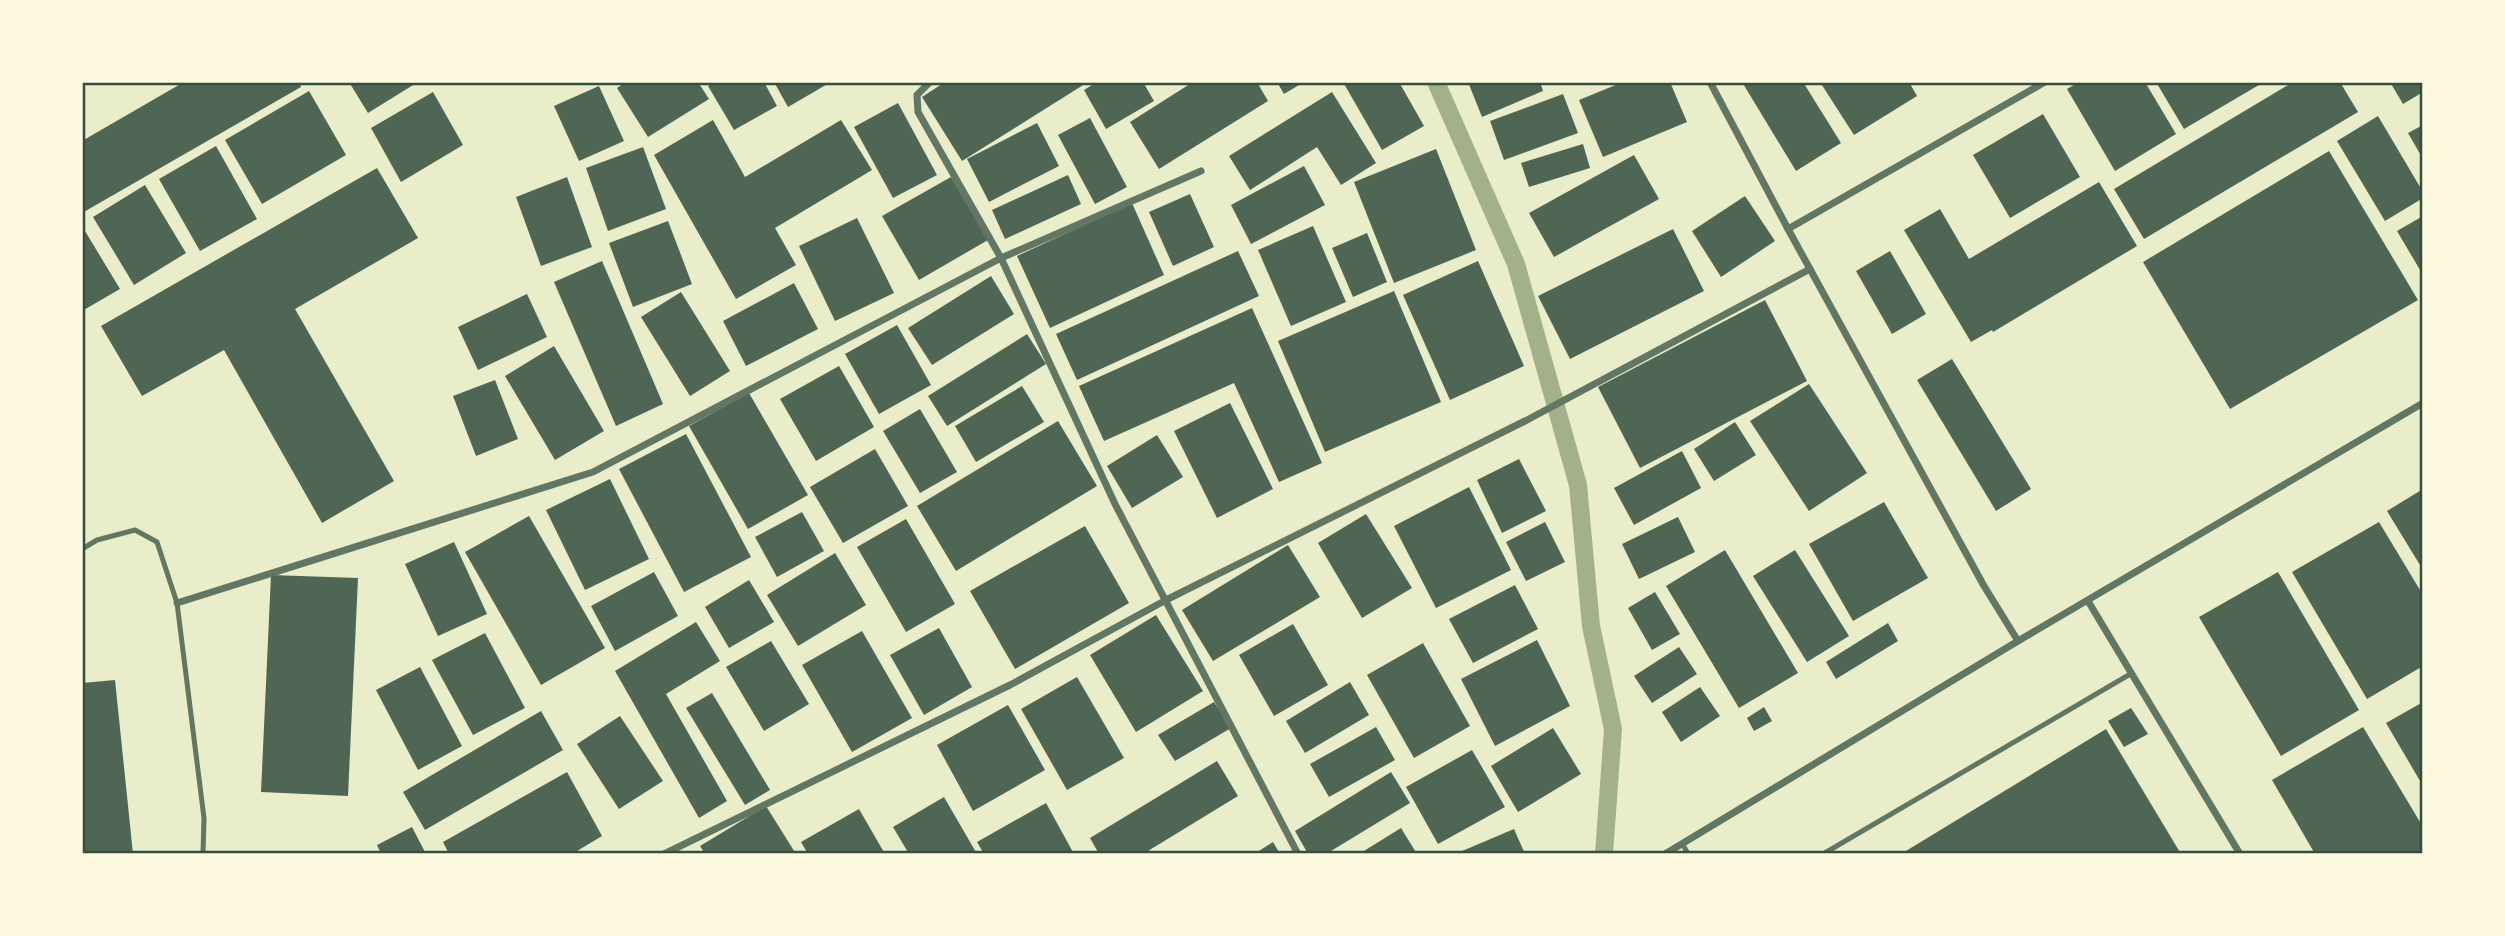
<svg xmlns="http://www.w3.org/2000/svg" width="2505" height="936" font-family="'Open Sans',sans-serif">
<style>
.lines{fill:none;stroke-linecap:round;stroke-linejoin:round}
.stream{stroke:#a3b18a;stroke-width:18}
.building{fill:#4f6655}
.service{stroke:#617663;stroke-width:5}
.minor{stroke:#617663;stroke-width:7}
.neatline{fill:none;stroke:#344e41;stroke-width:2.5}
</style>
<rect width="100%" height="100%" fill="#e9edc9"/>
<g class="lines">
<polyline class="stream" points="1436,82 1516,264 1578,485 1591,626 1613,729 1604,854"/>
</g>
<g class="building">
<polygon points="184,82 299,82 301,87 82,213 82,141"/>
<polygon points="349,82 418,82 368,113"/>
<polygon points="626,82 698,82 709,99 648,137 617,88"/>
<polygon points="715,82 764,82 777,106 734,130 708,86"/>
<polygon points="774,82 831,82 788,107"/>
<polygon points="945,82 1088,82 962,161 922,97"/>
<polygon points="1097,82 1143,82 1154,101 1106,129 1084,90"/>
<polygon points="1193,82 1257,82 1268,101 1159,169 1130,122"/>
<polygon points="1277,82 1304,82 1284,94"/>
<polygon points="1343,82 1399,82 1424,126 1382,150"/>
<polygon points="1468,82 1540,82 1543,91 1482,117"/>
<polygon points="1623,82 1670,82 1687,122 1603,157 1579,100"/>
<polygon points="1742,82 1803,82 1841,143 1796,171"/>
<polygon points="1820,82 1909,82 1917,96 1854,135"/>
<polygon points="2079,82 2145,82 2176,134 2115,171 2067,89"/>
<polygon points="2156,82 2264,82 2184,129"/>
<polygon points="2293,82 2340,82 2358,112 2144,239 2114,189"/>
<polygon points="2390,82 2423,82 2423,92 2403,104"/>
<polygon points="599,86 624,141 579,161 554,106"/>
<polygon points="309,91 346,155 262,204 225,140"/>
<polygon points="433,92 463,145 401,182 371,128"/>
<polygon points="1332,92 1376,163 1341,185 1317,147 1250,190 1229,156"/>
<polygon points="1563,94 1578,133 1504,160 1490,121"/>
<polygon points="898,103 937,175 893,198 854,127"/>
<polygon points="2043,114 2080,177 2010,218 1973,155"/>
<polygon points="2378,116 2423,192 2423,198 2385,221 2337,141"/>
<polygon points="1090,118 1127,187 1095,204 1058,135"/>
<polygon points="713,120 745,177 841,120 872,170 775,228 796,265 736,299 654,155"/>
<polygon points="1037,123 1059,166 989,202 967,159"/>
<polygon points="2423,125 2423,159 2408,133"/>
<polygon points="1583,144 1590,168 1529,187 1521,163"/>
<polygon points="216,146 257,219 200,251 159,179"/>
<polygon points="643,147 666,209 608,231 586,168"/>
<polygon points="1436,149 1476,250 1394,283 1354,182"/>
<polygon points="2329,151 2418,300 2230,409 2143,262"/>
<polygon points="1634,155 1659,199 1554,257 1529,213"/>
<polygon points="1304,166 1325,205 1251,244 1231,205"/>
<polygon points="377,168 418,238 295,309 394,481 322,523 224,350 142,396 101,326"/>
<polygon points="1068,175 1081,204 1005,239 992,210"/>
<polygon points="567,177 592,247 541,266 516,197"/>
<polygon points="951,177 988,240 919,280 882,216"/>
<polygon points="2099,182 2137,246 1993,332 1992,330 1971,342 1904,230 1940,209 1969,259"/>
<polygon points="145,185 186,253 134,285 93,217"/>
<polygon points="1190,194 1214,247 1173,266 1149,212"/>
<polygon points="1745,196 1775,241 1721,277 1692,231"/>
<polygon points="1132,203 1164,275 1050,328 1017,256"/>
<polygon points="2423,216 2423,275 2397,231"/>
<polygon points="857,218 894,293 835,321 799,246"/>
<polygon points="668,221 692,284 633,307 609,243"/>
<polygon points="82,226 120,289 82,311"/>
<polygon points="1313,226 1346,302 1291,326 1258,250"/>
<polygon points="1673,229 1704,291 1570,359 1538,296"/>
<polygon points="1367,233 1387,282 1353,297 1332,248"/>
<polygon points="1238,251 1259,296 1077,380 1056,334"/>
<polygon points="1890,251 1926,314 1892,334 1856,271"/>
<polygon points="602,261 663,404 616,426 554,282"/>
<polygon points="1478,261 1524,366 1450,400 1403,295"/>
<polygon points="991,276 1014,314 932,365 908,328"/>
<polygon points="794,283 818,329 746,366 723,321"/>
<polygon points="1394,291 1441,402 1325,452 1278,341"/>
<polygon points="681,292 730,371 690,396 641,317"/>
<polygon points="527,294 547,337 478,370 458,327"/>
<polygon points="1765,300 1807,381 1640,468 1598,387"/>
<polygon points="1252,308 1322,463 1279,482 1234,383 1104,441 1079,386"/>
<polygon points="897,325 931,385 879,414 845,354"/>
<polygon points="1027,334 1046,364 947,426 928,396"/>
<polygon points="554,346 604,431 555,460 505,376"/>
<polygon points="1952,359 2031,489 1996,511 1917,380"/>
<polygon points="839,366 874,427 816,461 780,399"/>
<polygon points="495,380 518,439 476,456 453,396"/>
<polygon points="1809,384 1867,473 1809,511 1750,421"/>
<polygon points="1022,386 1044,422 976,462 955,426"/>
<polygon points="749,393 808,495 748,529 689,426"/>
<polygon points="1230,403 1273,489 1217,518 1174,431"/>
<polygon points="920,409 957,472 920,493 883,431"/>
<polygon points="1058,421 1097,486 956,571 917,506"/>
<polygon points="1735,422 1756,455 1714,481 1694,449"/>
<polygon points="686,434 751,557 684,592 619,469"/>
<polygon points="1157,435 1183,477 1132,508 1107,466"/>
<polygon points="875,449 908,506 843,543 810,487"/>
<polygon points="1682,451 1701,488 1634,525 1614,488"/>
<polygon points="1519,459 1546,511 1502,533 1477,480"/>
<polygon points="610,479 649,559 585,590 546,510"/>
<polygon points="1469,487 1511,570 1436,608 1394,526"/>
<polygon points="2423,489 2423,570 2387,511"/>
<polygon points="1884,502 1928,578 1853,621 1809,544"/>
<polygon points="802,512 824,551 777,577 755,537"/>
<polygon points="1366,514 1412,588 1362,618 1318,543"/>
<polygon points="529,516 605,648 541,685 465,552"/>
<polygon points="1678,517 1695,552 1639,579 1622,544"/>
<polygon points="906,519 955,604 906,632 857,547"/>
<polygon points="1545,522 1565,562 1526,581 1506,542"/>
<polygon points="2379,522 2423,595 2423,666 2367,699 2292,572"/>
<polygon points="1085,526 1129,603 1015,669 970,591"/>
<polygon points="454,542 487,614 438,636 405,564"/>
<polygon points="1288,545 1320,597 1213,661 1182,610"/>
<polygon points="1725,550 1798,673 1739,708 1666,586"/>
<polygon points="1795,550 1849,636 1807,662 1753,576"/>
<polygon points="835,553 866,605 798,646 767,595"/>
<polygon points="654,572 678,616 615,651 591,606"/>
<polygon points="2278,572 2359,710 2281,756 2199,617"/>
<polygon points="271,575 358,578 348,796 261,792"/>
<polygon points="749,580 774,622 729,648 705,607"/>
<polygon points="1515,585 1538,629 1473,663 1449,619"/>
<polygon points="1655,592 1680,634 1652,650 1628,608"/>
<polygon points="1156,615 1203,691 1136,732 1090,655"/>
<polygon points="696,622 720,661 666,694 727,801 699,818 615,671"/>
<polygon points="1888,623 1898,641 1836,679 1826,662"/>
<polygon points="1293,624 1328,685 1274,716 1239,655"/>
<polygon points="939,628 972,687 924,715 890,655"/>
<polygon points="862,631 912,718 852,752 802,665"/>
<polygon points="485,633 525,708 473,735 432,660"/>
<polygon points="1537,640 1570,706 1495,746 1461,679"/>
<polygon points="771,641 809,704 764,731 726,667"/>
<polygon points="1423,643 1470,726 1414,758 1367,675"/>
<polygon points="1679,647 1697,674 1652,703 1634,676"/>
<polygon points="420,667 462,746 418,770 376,690"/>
<polygon points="1077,677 1124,758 1067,790 1021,709"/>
<polygon points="115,680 133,854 82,854 82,683"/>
<polygon points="1350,682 1369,715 1305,753 1286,721"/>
<polygon points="1700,687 1720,716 1681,742 1662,712"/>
<polygon points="712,693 770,790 745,805 686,708"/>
<polygon points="1214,702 1231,728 1175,761 1158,735"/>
<polygon points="2423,702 2423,786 2386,723"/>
<polygon points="1008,705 1045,770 973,811 937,745"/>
<polygon points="1764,707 1772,721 1754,731 1747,718"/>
<polygon points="2131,708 2148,734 2124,747 2108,721"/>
<polygon points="541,711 563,750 425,830 403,792"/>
<polygon points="620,716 663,781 619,809 577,744"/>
<polygon points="1376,727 1395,760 1329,797 1310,764"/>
<polygon points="2363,727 2423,827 2423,854 2315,854 2272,780"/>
<polygon points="1553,728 1581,774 1518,812 1491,766"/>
<polygon points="2106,729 2181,854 1901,854"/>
<polygon points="1472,750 1505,807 1438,844 1406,787"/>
<polygon points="1217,761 1238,796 1143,854 1099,854 1090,838"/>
<polygon points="567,772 602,836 572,854 449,854 443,842"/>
<polygon points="1391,772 1410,803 1326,854 1308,854 1295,831"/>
<polygon points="944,797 977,854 909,854 893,827"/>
<polygon points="1046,803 1074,854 984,854 977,842"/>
<polygon points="766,806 796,854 705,854 700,846"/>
<polygon points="859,809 885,854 808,854 801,842"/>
<polygon points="412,827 426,854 381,854 377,845"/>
<polygon points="1401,828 1417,854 1359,854"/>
<polygon points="1514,829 1525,854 1455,854"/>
<polygon points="1273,842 1280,854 1254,854"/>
</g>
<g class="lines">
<g class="service">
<polyline points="82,549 97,540 135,530 157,542 177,603 204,818 203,854"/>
<polyline points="1682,843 1688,854"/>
<polyline points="1823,854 2132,673"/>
</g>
<g class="minor">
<polyline points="930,82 917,95 918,112 1001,258 1115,504 1298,854"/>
<polyline points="1710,82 1788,229 1984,586 2018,641"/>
<polyline points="1788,229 2045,82"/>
<polyline points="2088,601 2240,854"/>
<polyline points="177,603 593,472 1001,258 1201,171"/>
<polyline points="664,854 1010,685 1166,600 1527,420 1810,269"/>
<polyline points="1665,854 2018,641 2423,403"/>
</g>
</g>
<rect width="2505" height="936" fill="none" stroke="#fefae0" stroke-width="168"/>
<rect x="84" y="84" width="2337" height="768" class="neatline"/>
</svg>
